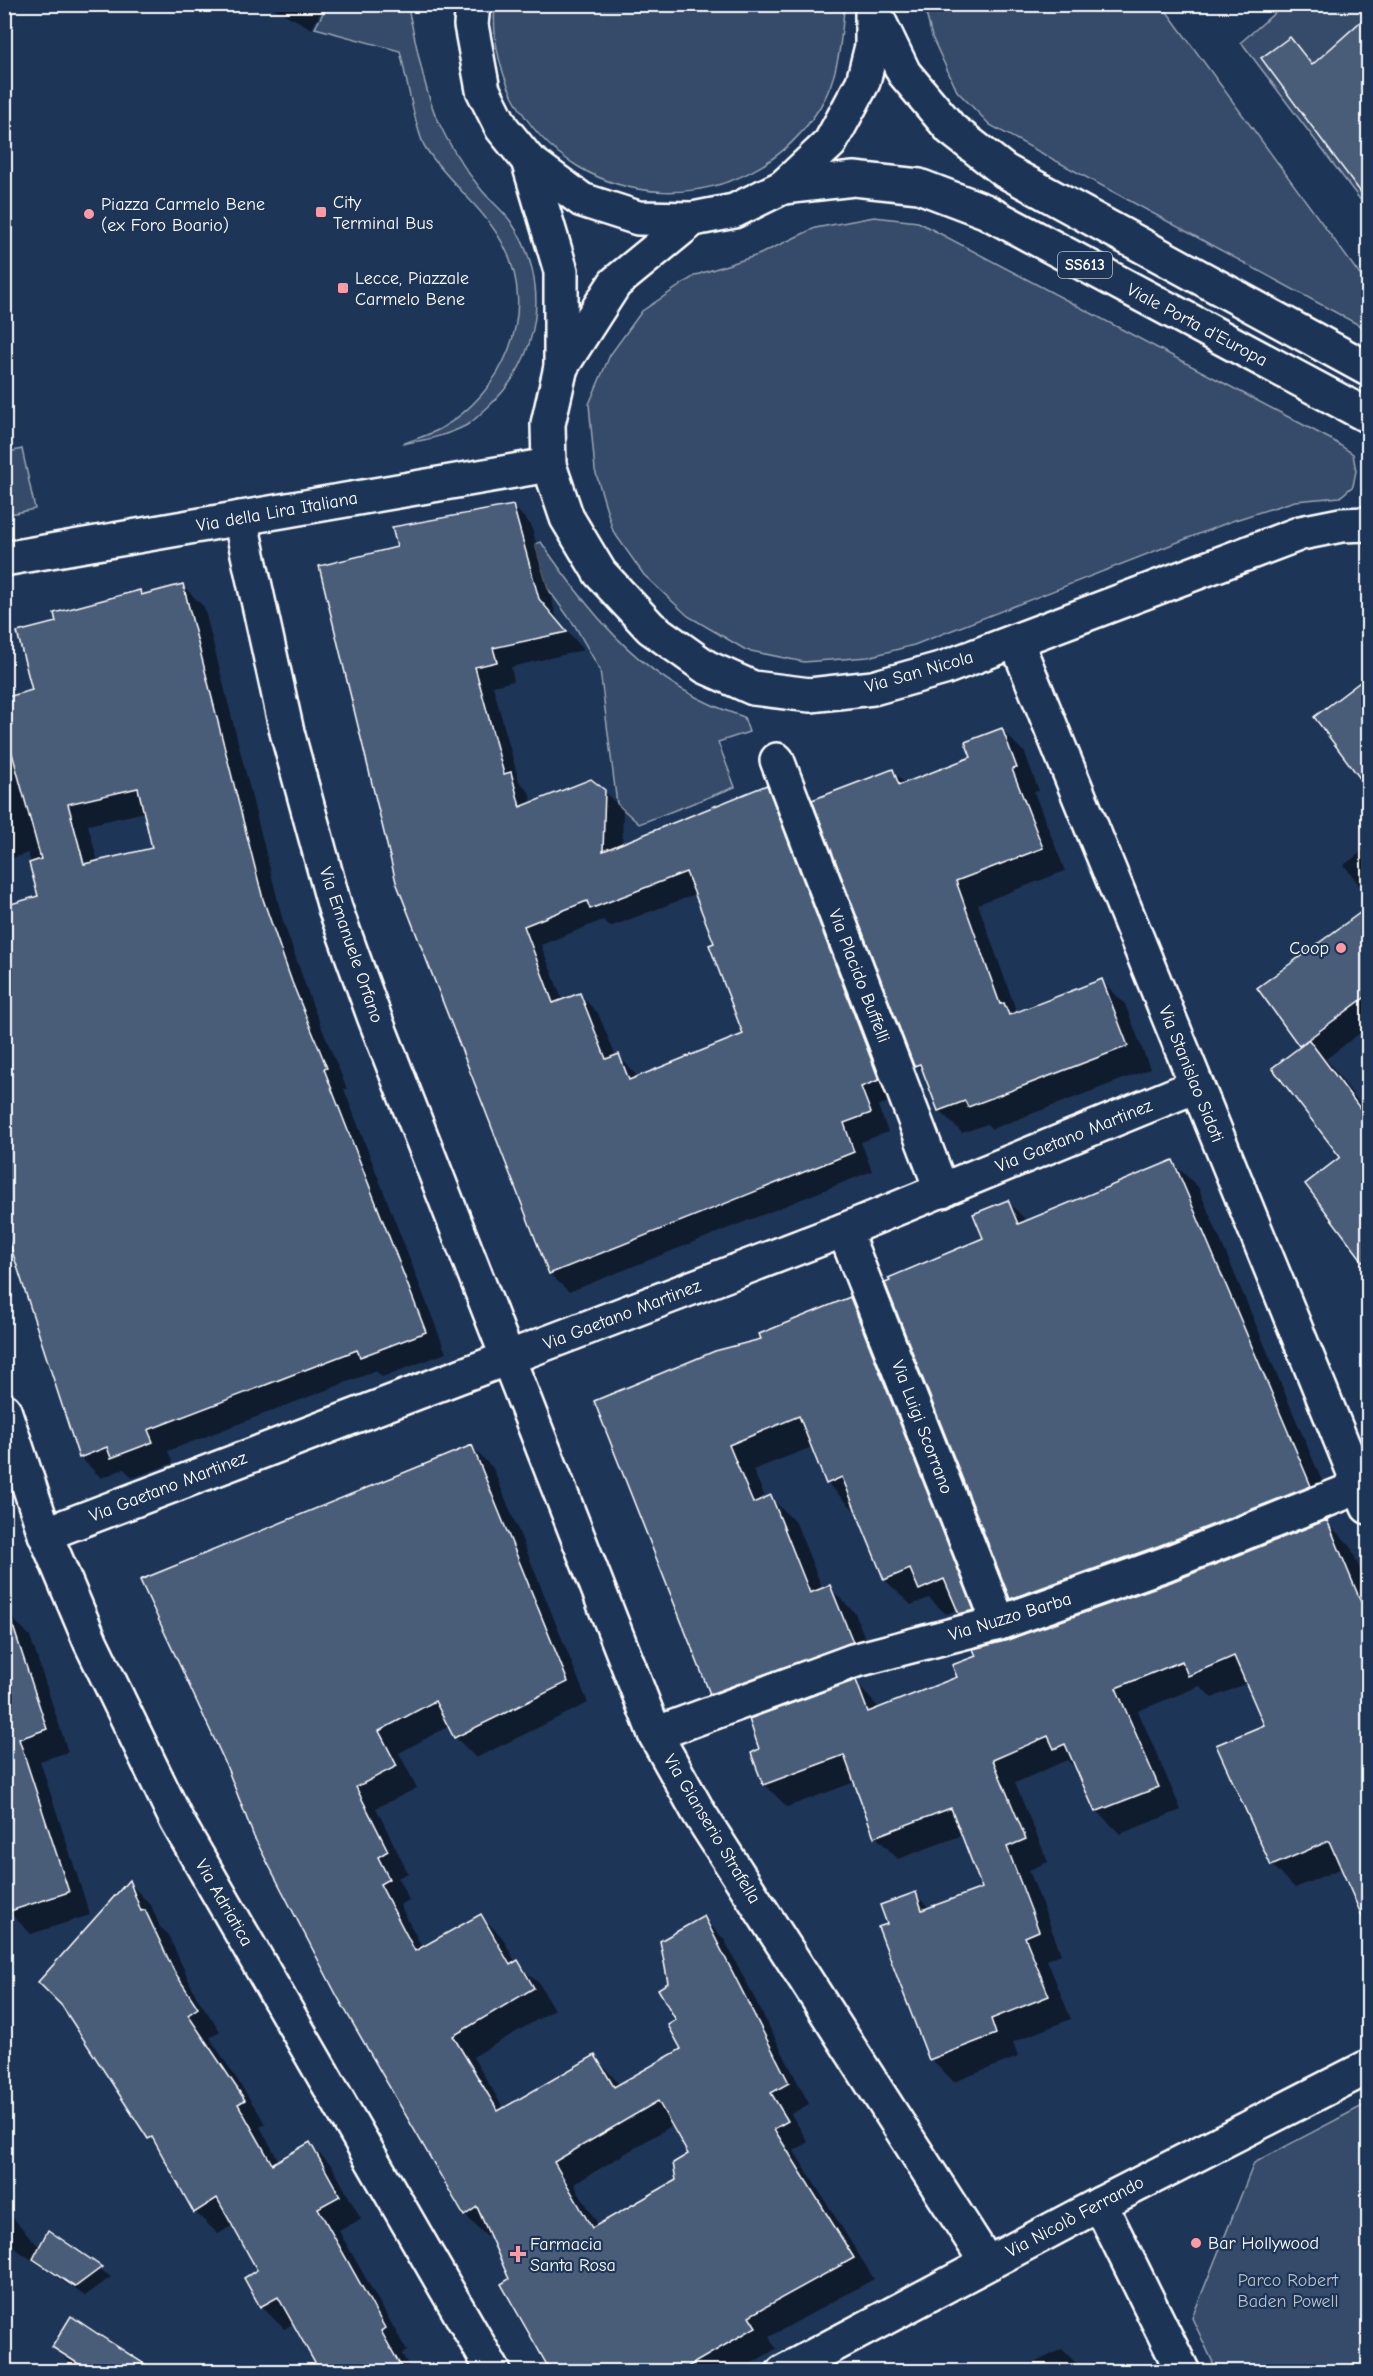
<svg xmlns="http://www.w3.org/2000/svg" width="1373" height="2376" font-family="'Comic Neue',sans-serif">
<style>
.green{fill:#364b69;stroke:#9aa5b4;stroke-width:1.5}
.shadow{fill:#0007;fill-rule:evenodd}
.building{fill:#4a5d79;stroke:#fff;stroke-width:1.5;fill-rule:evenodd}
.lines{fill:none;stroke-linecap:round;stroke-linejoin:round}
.minor-casing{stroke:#fff;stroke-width:38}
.tertiary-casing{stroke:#fff;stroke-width:38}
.primary-casing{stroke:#fff;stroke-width:38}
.trunk-casing{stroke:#fff;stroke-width:38}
.minor{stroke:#1d3557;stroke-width:33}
.tertiary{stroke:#1d3557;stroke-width:33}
.primary{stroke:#1d3557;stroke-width:33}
.trunk{stroke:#1d3557;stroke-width:33}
.poi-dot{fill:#ff9aa2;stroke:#1d3557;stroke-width:2}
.labels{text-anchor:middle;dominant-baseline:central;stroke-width:4.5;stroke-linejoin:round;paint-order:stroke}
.shield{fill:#1d3557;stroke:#bbc2cd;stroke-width:1.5}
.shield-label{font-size:16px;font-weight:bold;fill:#fff}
.poi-label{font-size:18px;fill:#fff;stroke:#1d3557;text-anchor:start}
.street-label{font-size:18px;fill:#fff;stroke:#1d3557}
.park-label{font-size:18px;fill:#b9c0ca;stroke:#1d3557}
</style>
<rect width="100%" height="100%" fill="#1d3557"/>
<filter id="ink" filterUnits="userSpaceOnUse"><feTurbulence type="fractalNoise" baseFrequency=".0167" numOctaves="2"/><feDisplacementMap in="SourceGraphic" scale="12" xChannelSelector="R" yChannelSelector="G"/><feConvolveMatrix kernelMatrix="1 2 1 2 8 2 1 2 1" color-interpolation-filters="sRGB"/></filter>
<g filter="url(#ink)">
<g class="green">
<path d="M328,4l79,1c9,34 16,82 30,114 11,24 26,48 43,69 9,12 22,21 31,34 41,60 30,137 -23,185 -7,6 -13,13 -21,18 -21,11 -41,15 -65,19 13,-5 27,-9 38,-15 63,-36 99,-115 64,-183 -19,-38 -56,-63 -79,-99 -9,-14 -20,-76 -25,-96l-85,-23z"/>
<path d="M495,4h348l1,6c-3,33 -6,68 -24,97 -72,117 -243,112 -307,-10 -14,-29 -21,-60 -18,-93z"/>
<polygon points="924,5 1162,5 1368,286 1368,330 990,125 957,91 932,37"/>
<polygon points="1284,5 1368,5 1368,210 1241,42"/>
<polygon points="874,217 918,222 1332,440 1353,454 1356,471 1353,486 1340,497 1295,501 1232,521 914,645 868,657 804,662 746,650 688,616 644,575 613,531 595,470 589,404 610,355 642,311 696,275 758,255 815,228"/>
<polygon points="22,449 35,509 5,515 5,453"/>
<path d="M541,542c54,79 108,145 203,175l5,15 -31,10 17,45 -96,37 -22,-20 -17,-134 -25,-44 -27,-37 -13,-45z"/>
<polygon points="1368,2103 1368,2371 1217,2371 1192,2318 1254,2163"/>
</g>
<g class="shadow">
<polygon points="266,4 325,4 312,29"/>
<polygon points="1368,17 1368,109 1353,118 1368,139 1368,200 1263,59 1290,39 1313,65"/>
<path d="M513,506l18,19 26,94 27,31 -73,17 3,14 -21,5 26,95 10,11 3,12 72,-13 19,19 -1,35 144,-58 19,19 112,293 -19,7 10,26 -27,10 11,29 -303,121 -19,-18 -152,-726zM696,894l20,50 29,91 -106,43 -20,-22 -3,1 -18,-44 -19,-19 -16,7 -22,-56 62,-25 7,7z"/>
<path d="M183,586l21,21 79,314 29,83 35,85h-3l102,264 -64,24 -6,-6 -208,80 5,12 -40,15 -9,-9 -23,9 -21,-21 -40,-560 -12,-44 -24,8v-162l29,-8 25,-68 81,-32 5,5zM145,812l8,37 -55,13 -10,-37z"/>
<polygon points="1368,678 1368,787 1317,717"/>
<polygon points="1002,730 1025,753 1039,791 1034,792 1065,871 978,904 1017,1013 1102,981 1125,1004 1150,1069 992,1129 987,1124 962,1133 939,1110 926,1076 916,1065 893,771 906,784 973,758"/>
<polygon points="1368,847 1368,897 1344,865"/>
<polygon points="1368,909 1368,1027 1326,1059 1368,1114 1368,1266 1307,1184 1342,1157 1302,1046 1259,989"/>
<polygon points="1172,1162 1198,1187 1335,1512 1037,1624 1011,1598 892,1282 985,1239 1007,1201 1027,1221"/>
<polygon points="850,1299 876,1325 998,1636 986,1639 959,1609 946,1614 929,1598 911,1605 885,1580 856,1507 853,1509 827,1483 812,1447 753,1470 766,1499 770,1497 796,1523 823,1590 829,1587 855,1613 877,1668 737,1719 711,1693 595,1401 763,1340"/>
<path d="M472,1447l21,21 95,235 -112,55 -21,-21 -6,-11 -50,27 18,35 -41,20 32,65 -10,5 11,22 -9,5 23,44 58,-33 21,21 14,26 23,20 15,27 -81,47 31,52 91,-52 25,28 63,-36 -14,-65 34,-66 21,21 85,165 -18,10 17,28 -14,9 80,128 -105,58 7,12 -40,23h-183l-63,-139 -4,3 -21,-21 -209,-379zM673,2125l17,30 -13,26 -78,45 -25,-42z"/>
<polygon points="1326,1522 1350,1545 1368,1589 1368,1920 1342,1868 1295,1888 1272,1865 1266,1725 1247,1683 1212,1698 1200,1686 1138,1711 1181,1810 1120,1834 1097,1811 1078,1771 1067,1760 1015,1783 1048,1862 1029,1870 1061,1954 1047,1960 1071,2019 1013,2042 1018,2057 954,2082 931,2059 889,1925 915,1894 930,1909 984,1889 963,1835 898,1859 875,1836 855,1782 787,1807 764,1784 855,1682 880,1709 958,1678 978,1657 1006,1642 1172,1583"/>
<polygon points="7,1613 30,1636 68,1752 40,1761 90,1915 31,1934 8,1911 4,1901 4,1614"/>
<polygon points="129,1883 151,1905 160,1927 168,1934 196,1996 220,2031 210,2038 266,2124 260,2127 279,2161 309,2144 332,2166 361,2219 339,2231 407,2351 402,2354 412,2372 321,2372 294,2323 284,2329 261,2306 259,2271 233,2225 218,2234 195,2212 160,2148 150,2138 63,2006"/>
<polygon points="4,2208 40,2248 48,2232 111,2277 85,2296 4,2241"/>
<polygon points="54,2347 154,2372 80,2372"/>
<polygon points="1062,2349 1085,2372 1016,2372"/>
</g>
<g class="building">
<polygon points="1368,15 1368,202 1261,58 1290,37 1312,65"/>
<path d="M513,505l26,94 28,33 -74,16 4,14 -22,5 29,107 7,-2 9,35 71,-28 14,11 -2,61 164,-66 112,295 -18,7 10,26 -27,10 10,29 -305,122 -153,-392 -77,-316 78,-19 -5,-20zM686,872l28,71 -5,2 34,89 -114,46 -10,-26 -13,5 -26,-66 -27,10 -29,-77 63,-25 3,8z"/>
<path d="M183,584l80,315 29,83 35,86 -3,1 102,263 -66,25 -3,-7 -209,80 5,12 -42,16 -4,-11 -28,11 -75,-232v-320l34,-10 -9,-33 12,-4 -37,-135v-26l28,-8 -15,-58 39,-10 -2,-9 86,-23 1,5zM138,788l14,60 -68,16 -16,-60z"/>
<polygon points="1368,676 1368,789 1314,717"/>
<polygon points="1002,728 1017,768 1012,769 1043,848 956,881 1000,1004 1004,1003 1009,1015 1102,979 1128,1046 968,1107 965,1101 938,1111 920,1064 914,1066 812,800 893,769 899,785 971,757 965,742"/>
<polygon points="1368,907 1368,995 1299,1046 1257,988"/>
<polygon points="1309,1040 1368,1119 1368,1268 1305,1184 1340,1157 1272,1068"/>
<polygon points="1173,1160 1311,1486 1158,1546 1010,1599 885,1283 890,1281 888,1278 983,1238 973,1214 1008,1200 1018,1224"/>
<polygon points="850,1297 974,1610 959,1614 944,1579 919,1590 910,1569 884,1580 842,1477 826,1484 799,1416 729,1445 753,1503 771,1495 810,1593 830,1585 853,1642 710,1694 594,1401 715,1351 761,1339 759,1334"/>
<path d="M472,1445l96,237 -114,56 -19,-37 -56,30 18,35 -41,21 32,64 -10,6 11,22 -9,5 35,67 66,-37 29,51 8,-5 16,28 -81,48 45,75 97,-56 19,32 67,-38 -13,-24 8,-5 -18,-31 10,-6 -8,-42 44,-25 85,167 -18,10 17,28 -14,8 80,129 -105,58 7,11 -77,45h-128l-50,-88 8,-5 -32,-72 -13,9 -127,-220 -83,-159 -30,-77 -84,-180zM658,2101l30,53 -15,9 3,17 -84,48 -38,-66z"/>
<polygon points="1327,1520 1368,1619 1368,1930 1329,1841 1271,1866 1216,1745 1264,1725 1234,1656 1188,1676 1182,1661 1116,1688 1159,1787 1095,1812 1065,1744 1054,1749 1048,1736 993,1760 1026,1839 1007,1847 1039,1931 1025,1937 1049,1996 991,2019 996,2034 929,2060 878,1927 887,1924 880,1905 916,1892 922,1910 982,1888 951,1808 874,1837 844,1755 763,1785 751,1753 759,1749 749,1719 856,1680 868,1712 957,1677 952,1665 976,1656 973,1649 1005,1641 1171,1582"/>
<polygon points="11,1620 47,1729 19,1739 69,1892 4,1913 4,1621"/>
<polygon points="129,1880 141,1911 145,1910 174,1971 198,2008 188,2015 245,2100 238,2104 272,2164 310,2142 340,2196 318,2208 385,2328 381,2331 404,2372 320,2372 278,2297 260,2307 244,2278 257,2270 217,2198 194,2213 152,2137 148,2139 62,2006 38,1982"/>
<polygon points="48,2230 102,2267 75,2287 33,2259"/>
<polygon points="71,2316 101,2336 157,2372 91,2372 52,2347"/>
</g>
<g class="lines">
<defs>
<g id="minor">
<polyline points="240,518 287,732 335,908 374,1016 655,1734 699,1813 987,2263"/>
<polyline points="1016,641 1368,1507"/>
<polyline points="777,760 942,1191"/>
<polyline points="844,1230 999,1623"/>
<polyline points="45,1534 844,1230 1196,1086"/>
<polyline points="655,1734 853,1661 999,1623 1165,1564 1359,1487"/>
<polyline points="1100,2204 1183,2372"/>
<polyline points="783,2372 1100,2204 1368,2067"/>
</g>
<g id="tertiary">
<polyline points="528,160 561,271 561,367 548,424 549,465 567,518 600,573 651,628 706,667 753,688 810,695 873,688 944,668 1301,533 1341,525 1368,524"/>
<polyline points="561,367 615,283 693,219"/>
<polyline points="4,559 549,465"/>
<polyline points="4,1410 45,1534 91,1643 177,1821 494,2372"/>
</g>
<polyline id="primary" points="473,4 471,25 483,90 502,128 528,160 582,200 638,218 693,219 734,211 783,187 830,143 863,82 872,46 872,4"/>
<g id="trunk">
<polyline points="873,9 904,73 951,129 1005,171 1368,369"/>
<polyline points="783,187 854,179 919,186 985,211 1368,416"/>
</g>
</defs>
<use href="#minor" class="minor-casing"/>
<use href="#tertiary" class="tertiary-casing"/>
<use href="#primary" class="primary-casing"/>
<use href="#trunk" class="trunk-casing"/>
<use href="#minor" class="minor"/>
<use href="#tertiary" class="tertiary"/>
<use href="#primary" class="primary"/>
<use href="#trunk" class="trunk"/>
</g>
</g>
<g class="poi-dot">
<rect x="315" y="206" width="12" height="12" rx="3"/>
<circle cx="89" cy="214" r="6"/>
<rect x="337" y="282" width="12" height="12" rx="3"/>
<circle cx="1341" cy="948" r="6"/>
<circle cx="1196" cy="2243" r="6"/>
<path d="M515 2245h6v6h6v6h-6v6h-6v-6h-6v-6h6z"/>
</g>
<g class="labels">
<rect class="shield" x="1058" y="252" width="54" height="26" rx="4.5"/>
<g class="shield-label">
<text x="1085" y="265">SS613</text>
</g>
<g class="poi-label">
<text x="333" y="202">City<tspan x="333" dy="21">Terminal Bus</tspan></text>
<text x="101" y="204">Piazza Carmelo Bene<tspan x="101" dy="21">(ex Foro Boario)</tspan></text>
<text x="355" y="278">Lecce, Piazzale<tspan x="355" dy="21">Carmelo Bene</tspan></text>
<text x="1329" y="948" text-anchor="end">Coop</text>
<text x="1208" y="2243">Bar Hollywood</text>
<text x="530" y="2244">Farmacia<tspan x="530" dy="21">Santa Rosa</tspan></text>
</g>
<g class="street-label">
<text transform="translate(1197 325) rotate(28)">Viale Porta d'Europa</text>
<text transform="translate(277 512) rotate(-10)">Via della Lira Italiana</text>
<text transform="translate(919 672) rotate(-16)">Via San Nicola</text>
<text transform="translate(351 945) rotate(71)">Via Emanuele Orfano</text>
<text transform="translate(859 976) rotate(69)">Via Placido Buffelli</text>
<text transform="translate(1191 1074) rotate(68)">Via Stanislao Sidoti</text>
<text transform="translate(1074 1136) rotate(-22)">Via Gaetano Martinez</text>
<text transform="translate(622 1315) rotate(-21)">Via Gaetano Martinez</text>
<text transform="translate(922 1427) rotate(69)">Via Luigi Scorrano</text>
<text transform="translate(168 1487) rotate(-21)">Via Gaetano Martinez</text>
<text transform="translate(1010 1617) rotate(-17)">Via Nuzzo Barba</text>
<text transform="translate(712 1829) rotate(59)">Via Gianserio Strafella</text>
<text transform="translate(224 1903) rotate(60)">Via Adriatica</text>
<text transform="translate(1075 2217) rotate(-28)">Via Nicolò Ferrando</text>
</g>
<g class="park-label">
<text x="1288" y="2280">Parco Robert<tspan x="1288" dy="21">Baden Powell</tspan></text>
</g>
</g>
<rect width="1373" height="2376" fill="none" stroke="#1d3557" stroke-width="24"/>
<rect x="12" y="12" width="1349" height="2352" fill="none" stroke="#fff" stroke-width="2" filter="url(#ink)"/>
</svg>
